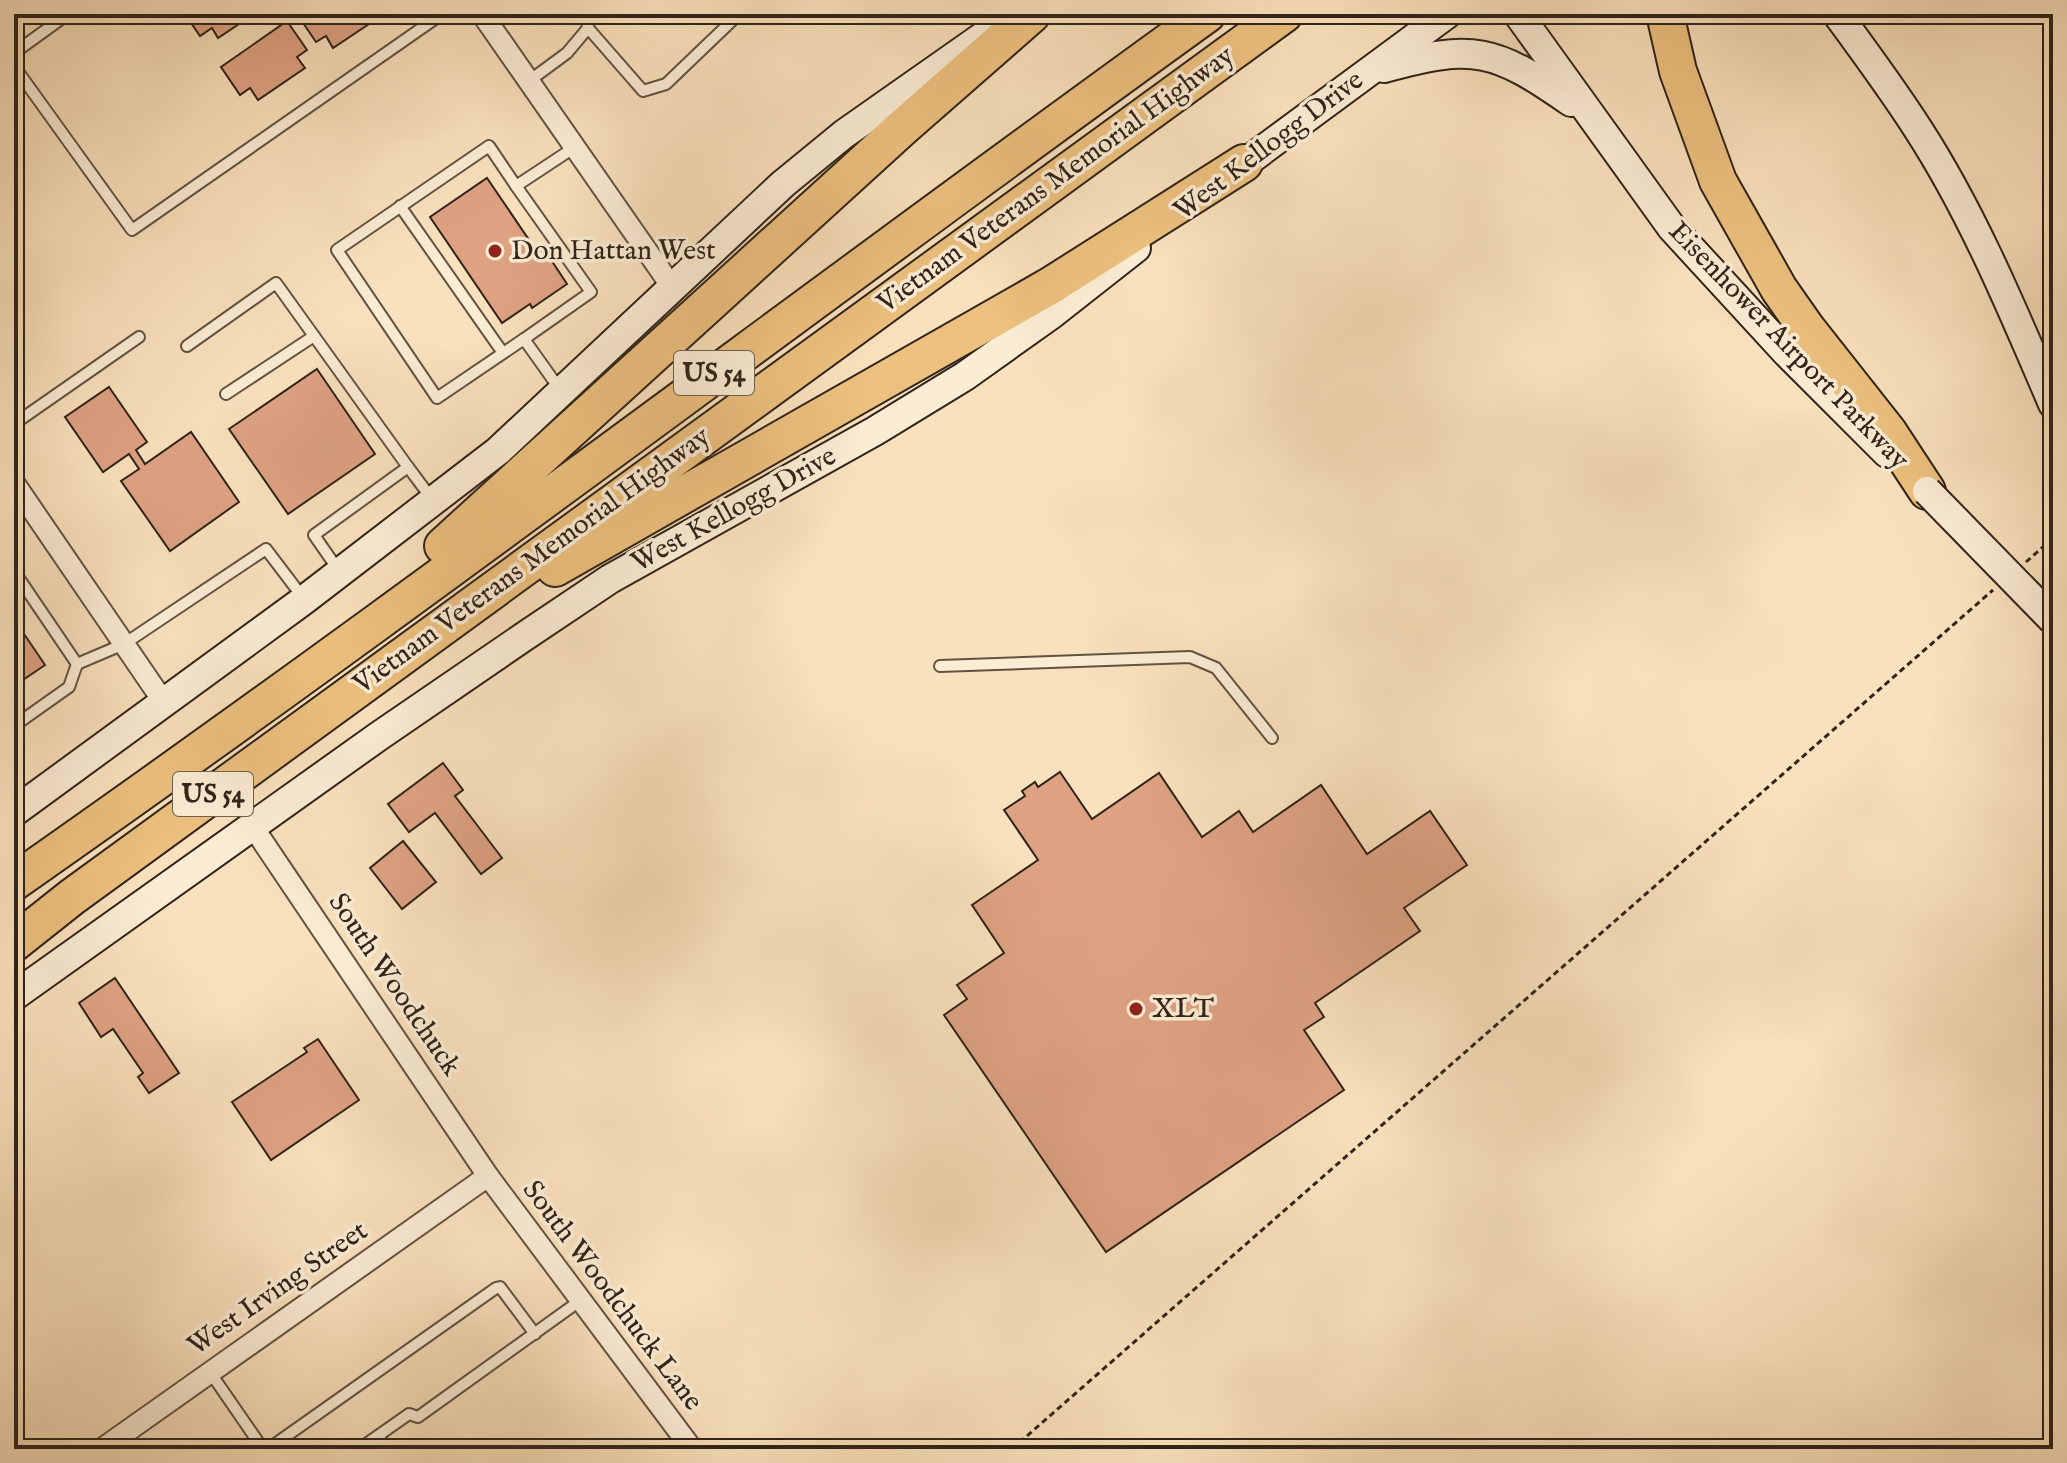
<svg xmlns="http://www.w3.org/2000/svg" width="2067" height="1463" font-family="'IM FELL English',serif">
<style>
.building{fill:#dea283;stroke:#302319;stroke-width:2}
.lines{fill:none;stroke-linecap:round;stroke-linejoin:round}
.lane-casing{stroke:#625242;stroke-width:14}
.street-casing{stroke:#625242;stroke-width:24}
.secondary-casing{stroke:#302319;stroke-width:32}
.highway-casing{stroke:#302319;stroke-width:40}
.path{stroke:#302319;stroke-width:3;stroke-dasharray:6 4;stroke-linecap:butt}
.lane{stroke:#fbecd4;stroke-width:10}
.street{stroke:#fbecd4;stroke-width:20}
.secondary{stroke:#fbecd4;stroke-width:28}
.highway{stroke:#ecc07e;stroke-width:36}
.secondary-bridge-casing{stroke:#302319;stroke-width:32;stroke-linecap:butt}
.secondary-bridge{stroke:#fbecd4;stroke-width:28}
.poi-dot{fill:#8f2418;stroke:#fbecd4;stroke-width:3}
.labels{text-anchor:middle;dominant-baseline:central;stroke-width:7;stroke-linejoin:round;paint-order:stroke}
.shield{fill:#fbecd4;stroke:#6d5f51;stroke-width:2}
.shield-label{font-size:26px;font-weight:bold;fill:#302319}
.street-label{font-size:28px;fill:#302319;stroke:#fbecd4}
.poi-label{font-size:28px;fill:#302319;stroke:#fbecd4;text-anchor:start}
</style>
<rect width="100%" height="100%" fill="#f9e1bd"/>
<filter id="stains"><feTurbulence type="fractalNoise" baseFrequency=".0025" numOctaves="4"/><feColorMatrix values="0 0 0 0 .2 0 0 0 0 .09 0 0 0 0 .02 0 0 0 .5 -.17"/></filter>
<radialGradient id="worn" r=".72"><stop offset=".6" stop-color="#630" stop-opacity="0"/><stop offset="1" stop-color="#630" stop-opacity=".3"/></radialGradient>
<g class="building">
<polygon points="185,14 246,14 248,18 218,38 212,28 200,36"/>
<polygon points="297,14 380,14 381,16 333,48 326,36 316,42"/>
<polygon points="287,21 307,50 297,57 305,68 258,100 250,88 240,95 221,67"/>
<polygon points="487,178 538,253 544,249 567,284 532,308 530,304 502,323 430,217"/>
<polygon points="317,369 375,454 288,514 229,429"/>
<polygon points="109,387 147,442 136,450 145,464 191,432 239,502 170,551 121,481 139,469 129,454 103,472 65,417"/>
<polygon points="14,619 45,665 14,686"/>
<polygon points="443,763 463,790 455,796 502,858 481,874 435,813 409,832 388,804"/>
<polygon points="1060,772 1092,819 1159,773 1202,837 1239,811 1253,832 1321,785 1367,854 1430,811 1467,865 1404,908 1420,931 1315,1003 1324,1017 1304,1030 1344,1090 1106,1252 944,1015 967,999 957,985 1004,953 972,905 1038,860 1004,810 1025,796 1022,791 1035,782 1038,787"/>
<polygon points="403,841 436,882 402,909 370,868"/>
<polygon points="115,978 179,1073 149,1093 138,1077 143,1073 113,1029 101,1037 79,1003"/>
<polygon points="318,1039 359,1100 271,1160 232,1102 307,1052 304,1048"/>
</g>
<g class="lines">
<defs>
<g id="lane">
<polyline points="588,28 643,91 666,84 739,14"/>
<polyline points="14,53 68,14"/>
<polyline points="14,66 132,230 442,14"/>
<polyline points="529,81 567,53 588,28 586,14"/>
<polyline points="516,186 489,146 337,250 437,398 524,339"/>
<polyline points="400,206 503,353"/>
<polyline points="187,346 276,283 408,467"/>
<polyline points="561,391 524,339 591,292 516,186 575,147"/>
<polyline points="226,394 314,336"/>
<polyline points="14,424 139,337"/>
<polyline points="14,571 77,664 124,644 266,549 304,599"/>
<polyline points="339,571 314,535 408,467 432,499"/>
<polyline points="940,666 1190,657 1216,668 1272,738"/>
<polyline points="14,726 69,687 77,664"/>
<polyline points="210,1372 263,1449"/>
<polyline points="378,1436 387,1449"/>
<polyline points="268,1449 496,1288 500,1287 535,1334"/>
<polyline points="359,1449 409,1414 418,1417 581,1300"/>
</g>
<g id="street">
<polyline points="482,14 672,287"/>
<polyline points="14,483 163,701"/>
<polyline points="253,827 488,1176 692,1449"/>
<polyline points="102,1449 488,1176"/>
</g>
<g id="secondary">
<polyline points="1518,14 1672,228 1786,352 1887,453"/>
<path d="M1837,14c28,38 56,76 81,115 55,85 95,182 135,275"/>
<path d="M1384,68c90,-25 111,-19 187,34"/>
<polyline points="1229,175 1447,14"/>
<polyline points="14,812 304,600 498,451 783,184 844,134 995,28"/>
<polyline points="14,996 379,736 525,636 610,579 875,431 965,376 1052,314 1136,248"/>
</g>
<g id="highway">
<polyline points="1665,14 1678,71 1718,181 1779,289 1807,329 1889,433 1927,491"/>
<polyline points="443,546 902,128 1032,14"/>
<polyline points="555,568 1050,286 1244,163"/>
<path d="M14,882c403,-282 794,-580 1193,-868"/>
<polyline points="14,943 72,897 1284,14"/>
</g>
</defs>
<use href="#lane" class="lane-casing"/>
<use href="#street" class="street-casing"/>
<use href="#secondary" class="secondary-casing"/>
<use href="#highway" class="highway-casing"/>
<g class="path">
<polyline points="2026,562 2053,538"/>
<polyline points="1012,1449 1993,590"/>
</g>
<use href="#lane" class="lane"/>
<use href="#street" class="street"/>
<use href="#secondary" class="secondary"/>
<use href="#highway" class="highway"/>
<defs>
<polyline id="secondary-bridge" points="1927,491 2053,620"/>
</defs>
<use href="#secondary-bridge" class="secondary-bridge-casing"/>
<use href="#secondary-bridge" class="secondary-bridge"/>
</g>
<g class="poi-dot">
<circle cx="495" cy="251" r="8"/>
<circle cx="1136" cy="1009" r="8"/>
</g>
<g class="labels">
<g class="shield">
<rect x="674" y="351" width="80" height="44" rx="6"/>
<rect x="173" y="772" width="80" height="44" rx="6"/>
</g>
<g class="shield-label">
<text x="714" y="373">US 54</text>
<text x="213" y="794">US 54</text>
</g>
<g class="street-label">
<text transform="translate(1269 146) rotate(-37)">West Kellogg Drive</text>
<text transform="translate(1056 180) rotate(-36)">Vietnam Veterans Memorial Highway</text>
<text transform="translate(1788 346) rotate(46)">Eisenhower Airport Parkway</text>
<text transform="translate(734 510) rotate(-29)">West Kellogg Drive</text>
<text transform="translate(532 561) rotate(-36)">Vietnam Veterans Memorial Highway</text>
<text transform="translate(394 985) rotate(56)">South Woodchuck</text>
<text transform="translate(278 1289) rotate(-35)">West Irving Street</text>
<text transform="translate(612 1296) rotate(53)">South Woodchuck Lane</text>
</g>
<g class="poi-label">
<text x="511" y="251">Don Hattan West</text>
<text x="1152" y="1009">XLT</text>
</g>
</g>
<rect width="2067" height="1463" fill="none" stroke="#f9e1bd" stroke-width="48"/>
<rect x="16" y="16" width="2035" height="1431" fill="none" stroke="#302319" stroke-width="4"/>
<rect x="24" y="24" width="2019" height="1415" fill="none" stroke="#302319" stroke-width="2"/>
<rect width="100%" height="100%" filter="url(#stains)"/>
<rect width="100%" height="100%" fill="url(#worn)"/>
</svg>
